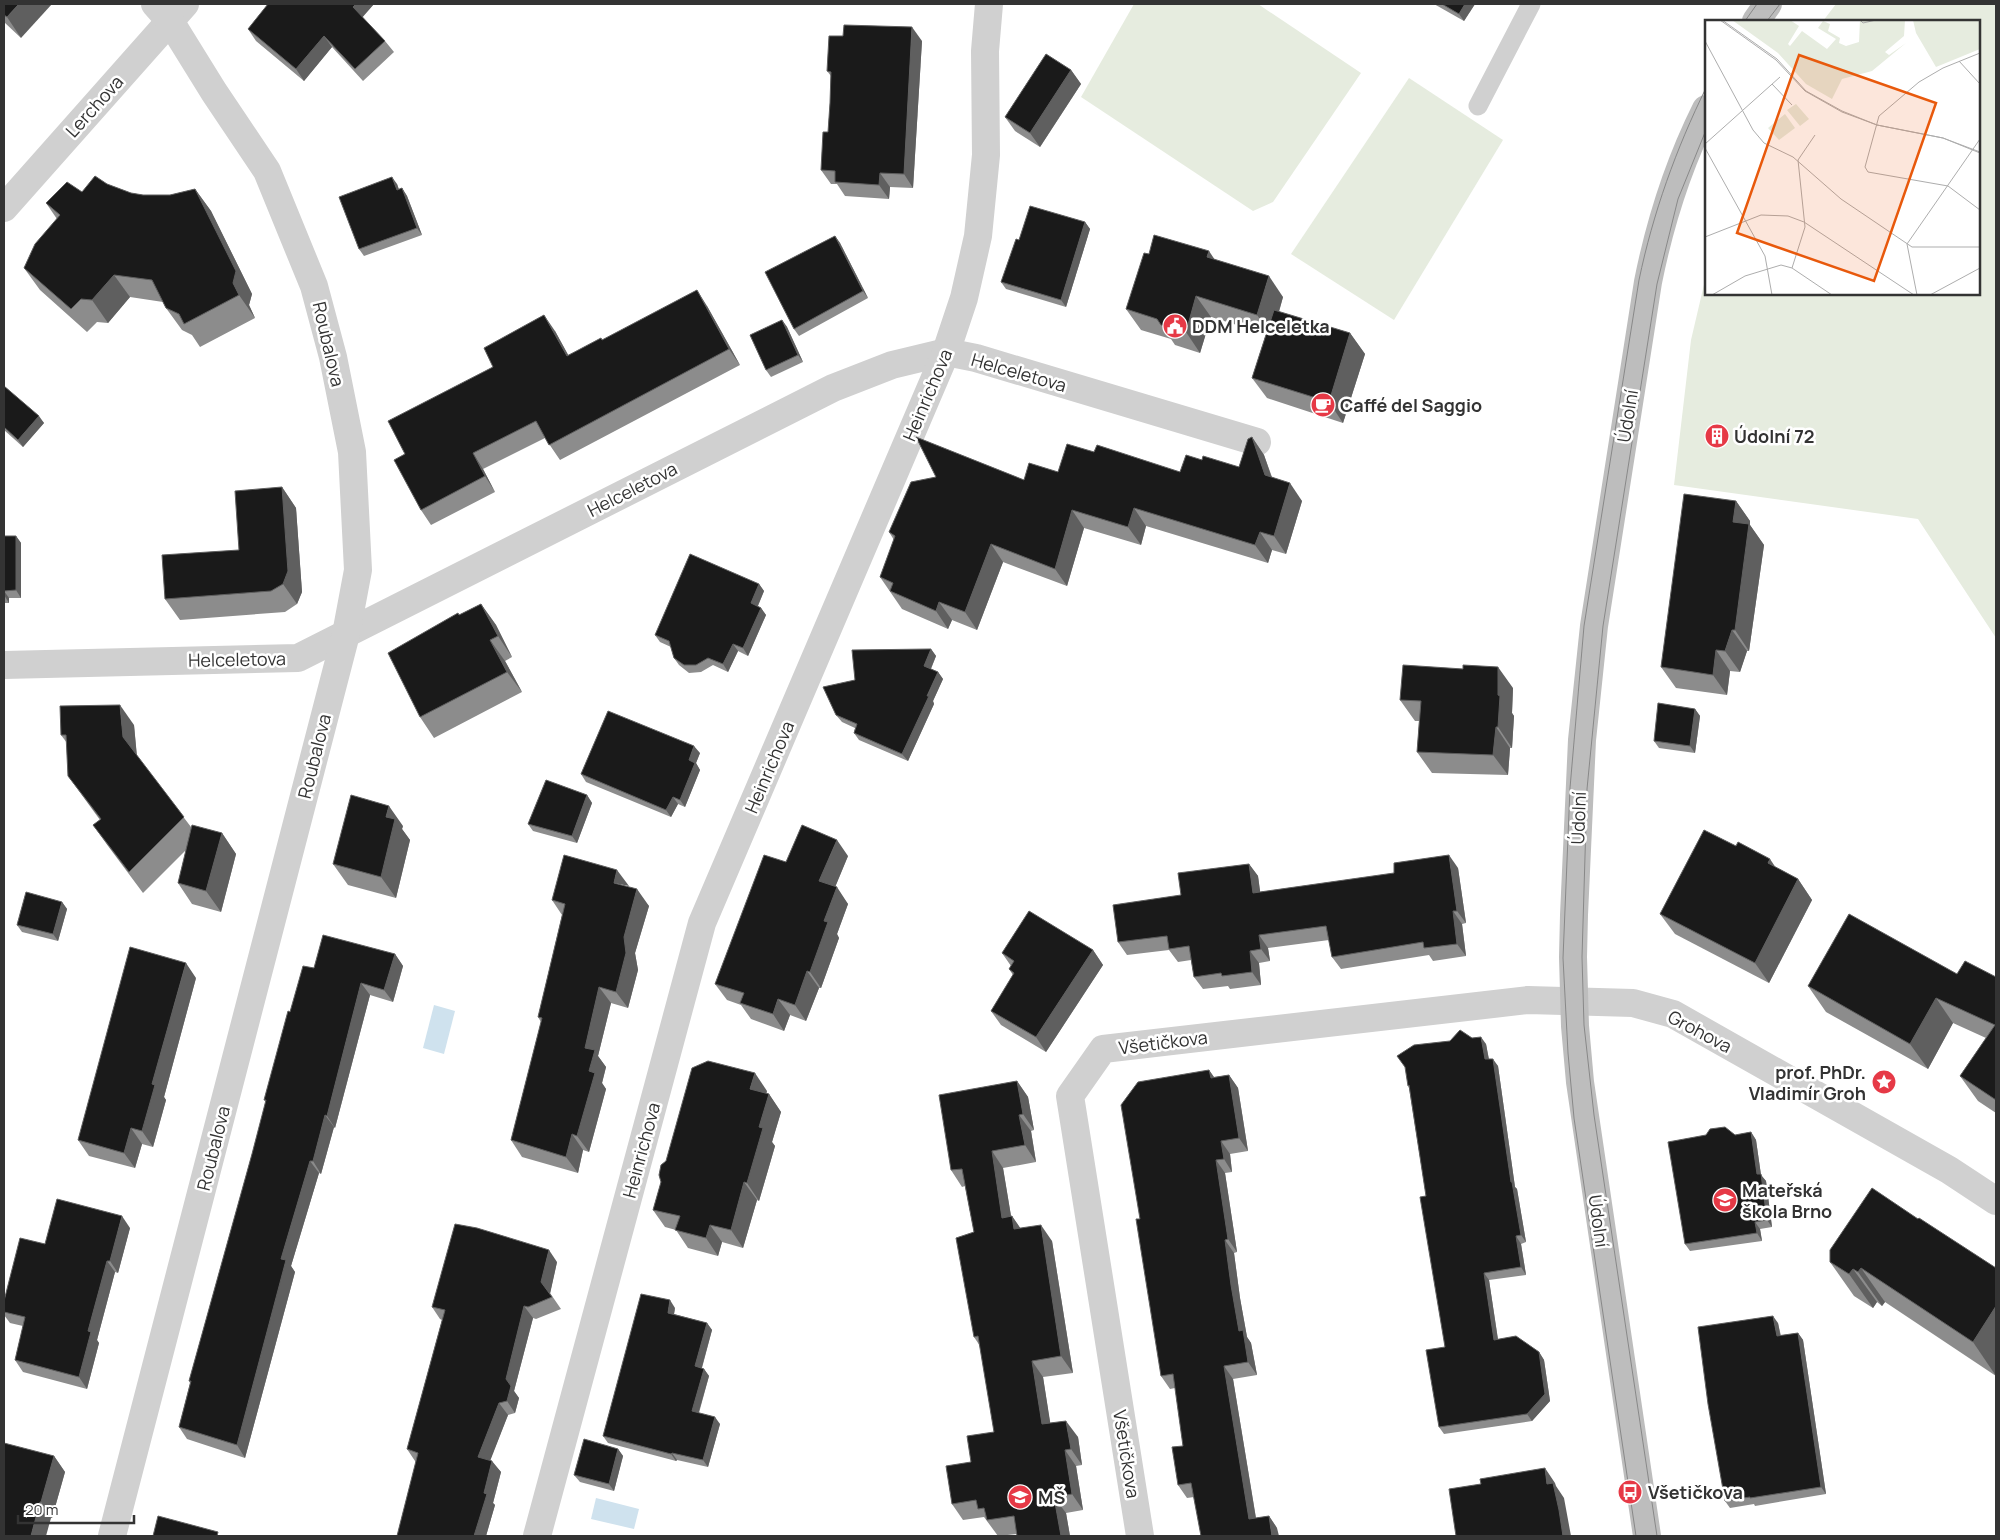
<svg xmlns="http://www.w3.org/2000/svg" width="2000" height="1540" font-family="Manrope,sans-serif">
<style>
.green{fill:#e6ecdf}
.water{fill:#cfe2ee}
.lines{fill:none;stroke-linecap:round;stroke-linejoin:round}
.lane{stroke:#d0d0d0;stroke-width:19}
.street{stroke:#d0d0d0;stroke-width:28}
.secondary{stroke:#bdbdbd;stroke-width:28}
.tram{stroke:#888;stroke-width:1}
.wall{fill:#8c8c8c}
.shaded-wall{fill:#5f5f5f}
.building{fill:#1a1a1a;stroke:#5f5f5f}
.labels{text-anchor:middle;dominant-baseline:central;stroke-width:5;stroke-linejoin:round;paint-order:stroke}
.street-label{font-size:18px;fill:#333;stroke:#fff}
.poi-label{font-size:18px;font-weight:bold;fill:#333;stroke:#fff;text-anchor:start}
.inset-road{fill:none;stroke:#adadad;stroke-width:1}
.view{fill:#e8590c;fill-opacity:0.15;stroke:#e8590c;stroke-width:2.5}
.inset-edge{fill:none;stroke:#333;stroke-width:2.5}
</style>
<rect width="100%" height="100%" fill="#fff"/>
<g class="green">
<polygon points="1134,4 1258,4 1361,73 1273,202 1253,211 1081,97"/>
<polygon points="1836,4 1996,4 1996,638 1918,519 1674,485 1691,340 1706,276 1706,294 1979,294 1979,21 1823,21"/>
<polygon points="1409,78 1503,140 1394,320 1291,254"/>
</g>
<g class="water">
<polygon points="434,1005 455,1011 444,1054 423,1048"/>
<polygon points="596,1498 639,1509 634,1529 591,1519"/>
</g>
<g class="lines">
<polyline class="lane" points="1478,106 1531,4"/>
<g class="street">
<polyline points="4,208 185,4"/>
<polyline points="4,665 298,658 833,388 892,365 946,352 976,358 1257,442"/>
<polyline points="112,1536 346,634 358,570 352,452 333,357 314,286 267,171 214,92 170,21 155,4"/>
<polyline points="537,1536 702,923 946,352 964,298 978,236 986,155 985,51 989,4"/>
<polyline points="1140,1536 1070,1096 1103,1049 1528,1000 1633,1003 1673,1014 1949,1170 1996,1201"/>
</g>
<g class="secondary">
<polyline points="1756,21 1768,4"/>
<path d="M1647,1536l-67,-454 -5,-56 -2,-69 1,-42 8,-175 12,-114 54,-344c12,-60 31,-119 58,-173"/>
</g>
<g class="tram">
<polyline points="1745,21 1757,4"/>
<polyline points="1767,21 1780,4"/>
<path d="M1636,1536l-62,-418 -6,-65 -5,-95 7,-170 14,-162 55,-346c14,-67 37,-131 67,-192"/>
<polyline points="1657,1536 1594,1115 1584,1025 1582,957 1587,789 1603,626 1657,284 1678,199 1706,130"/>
</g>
</g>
<g class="wall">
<polygon points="4,4 21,38 4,22"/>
<polygon points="268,4 374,4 362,17 385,41 394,52 363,81 332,47 304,81 256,41 248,29"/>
<polygon points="1434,4 1475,4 1464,21"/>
<polygon points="922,41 913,188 890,187 889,199 845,196 837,184 831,184 821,170 828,132 830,103 831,76 827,71"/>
<polygon points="1071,70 1081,84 1040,147 1015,131 1005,117"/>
<polygon points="107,184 131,193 143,195 170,195 195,189 211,211 252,294 249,305 255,318 200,347 192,335 182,330 166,308 163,302 130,297 108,323 97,322 87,332 40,290 24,268 57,219 46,203"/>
<polygon points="397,184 399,190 402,188 407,196 422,235 364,256 359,249"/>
<polygon points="1085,222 1090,229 1066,307 1006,289 1001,282 1019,240"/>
<polygon points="835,236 840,243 868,298 799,336 794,329"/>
<polygon points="1149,254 1215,260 1283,297 1279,312 1350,333 1365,354 1343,423 1267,398 1252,378 1266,334 1211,317 1200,353 1175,345 1171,339 1141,330 1126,309"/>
<polygon points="707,306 740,365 560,460 545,438 483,469 495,492 431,525 421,510 405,454 493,367 555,331 568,355 602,340"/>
<polygon points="782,320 787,327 803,362 771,377 766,370"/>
<polygon points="4,386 44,423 23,447 4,430"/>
<polygon points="1252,437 1264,455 1272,477 1302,501 1286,554 1272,550 1268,563 1146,526 1141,545 1084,528 1067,586 1003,562 977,630 952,620 948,629 902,609 880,577 894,540 889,532 1024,480 1058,472 1094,452 1180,472 1202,460 1239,467"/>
<polygon points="282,487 296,508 302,592 297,604 285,612 180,620 165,599 239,550"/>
<polygon points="1736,501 1750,521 1750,525 1764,545 1749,651 1747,651 1740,672 1730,671 1727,695 1676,688 1661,667"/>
<polygon points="4,536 16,536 21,543 21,598 9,598 9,603 4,603"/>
<polygon points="759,584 764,591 758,606 761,608 766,615 748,656 738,651 728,672 713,665 701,672 689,673 679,665 674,658 671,647 660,642 655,635"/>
<polygon points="481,604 496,625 512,657 505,661 522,692 434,738 420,717 459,615"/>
<polygon points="931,649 936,656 931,669 938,672 943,679 933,701 934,704 908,761 859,740 854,733 855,728 842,722 836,715 855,680"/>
<polygon points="1513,688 1512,713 1514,716 1512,748 1510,748 1508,775 1432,773 1417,752 1419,721 1415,721 1400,700"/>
<polygon points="1695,709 1700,716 1695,753 1659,748 1654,741"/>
<polygon points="134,725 137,756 191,827 222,833 236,854 221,912 192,904 178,883 186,850 143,893 108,846 93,825 100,820 68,776 67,743 61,735"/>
<polygon points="700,753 696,763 700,770 685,807 678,804 671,817 586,782 581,774"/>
<polygon points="587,795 592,803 577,843 533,831 528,824"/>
<polygon points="403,826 402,829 410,840 396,898 348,885 333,864"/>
<polygon points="848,856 835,887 848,904 837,934 839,938 821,988 819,988 806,1021 790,1015 784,1031 751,1019 741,1005 727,1000 715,984 786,862"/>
<polygon points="1249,864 1258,876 1260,892 1458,868 1466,923 1462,924 1466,956 1433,961 1429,955 1341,969 1332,957 1329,940 1268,948 1270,961 1259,963 1261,985 1230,989 1228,986 1203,989 1194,977 1191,960 1178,962 1169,950 1127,955 1118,942 1181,895"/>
<polygon points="1775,867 1798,879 1812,900 1769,983 1675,934 1660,914"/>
<polygon points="628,887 649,906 635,953 638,970 628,1008 611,1003 598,1056 606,1067 602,1083 606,1089 589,1152 583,1150 578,1173 522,1157 511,1140 541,1022 538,1017 562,915 552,900"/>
<polygon points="62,902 67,909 58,941 22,932 17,925"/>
<polygon points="1093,950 1103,965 1046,1052 1001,1025 991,1011 1013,975 1009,969 1011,966 1002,953"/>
<polygon points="395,954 403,966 393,1002 370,995 335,1128 334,1127 321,1174 319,1173 291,1266 295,1272 245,1458 187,1439 179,1427 190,1383 189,1381 252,1154 266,1102 264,1100 290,1012 314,968"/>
<polygon points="1957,974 1996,977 1996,1113 1978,1101 1960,1076 1986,1038 1953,1023 1928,1069 1826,1012 1808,986"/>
<polygon points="196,978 164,1097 166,1100 153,1147 142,1144 135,1168 89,1156 78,1140"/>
<polygon points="1472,1038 1486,1044 1489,1059 1498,1066 1515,1187 1517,1189 1526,1242 1521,1244 1526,1275 1489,1280 1498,1339 1539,1352 1544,1360 1550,1401 1532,1421 1444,1434 1439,1427 1445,1347 1426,1196 1409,1088 1408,1086"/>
<polygon points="1209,1070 1214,1077 1229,1075 1238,1088 1248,1151 1230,1154 1232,1172 1225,1173 1237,1252 1234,1253 1240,1298 1247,1337 1251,1343 1257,1375 1233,1379 1256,1518 1269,1516 1277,1528 1194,1497 1187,1498 1178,1485 1183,1446 1175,1388 1170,1389 1161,1376 1140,1219"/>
<polygon points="1017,1081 1028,1097 1034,1130 1031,1131 1036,1162 1003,1168 1011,1216 1012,1216 1020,1228 1052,1241 1073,1373 1043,1377 1050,1423 1078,1437 1082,1465 1076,1466 1083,1510 1066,1513 1070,1536 1017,1536 1017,1534 998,1536 984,1517 963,1520 952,1504 971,1462 994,1432 980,1346 974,1337 974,1232 965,1186 962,1187 951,1170"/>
<polygon points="767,1091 766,1093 769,1094 781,1112 772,1142 775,1146 759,1201 757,1200 743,1248 722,1242 718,1256 688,1248 676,1230 665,1227 653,1210 661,1182"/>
<polygon points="1751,1132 1756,1140 1761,1175 1766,1181 1772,1227 1760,1229 1762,1241 1690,1251 1685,1244 1735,1135"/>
<polygon points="1918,1219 1996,1268 1996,1376 1885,1302 1882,1306 1877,1302 1873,1308 1854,1296 1830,1262"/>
<polygon points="130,1228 118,1273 115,1272 97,1340 99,1343 87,1389 23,1372 15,1360 23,1326 10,1323 4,1315 4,1301 45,1244"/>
<polygon points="557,1262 550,1293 561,1309 536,1319 533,1318 514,1391 519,1398 515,1413 508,1415 490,1460 501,1472 493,1503 495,1505 486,1536 397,1536 416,1462 415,1461 407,1449 442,1320 440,1319 432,1307"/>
<polygon points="675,1308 674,1314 707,1323 712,1330 702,1368 704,1369 709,1376 699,1413 720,1424 708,1467 677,1460 676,1461 608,1443 603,1436"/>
<polygon points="1778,1323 1781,1336 1798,1333 1803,1340 1826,1494 1755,1506 1754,1504 1730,1508 1725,1501"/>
<polygon points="618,1449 623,1456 614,1491 580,1482 574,1475"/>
<polygon points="54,1456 65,1472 52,1518 51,1518 4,1536"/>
</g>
<g class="shaded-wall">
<polygon points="19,4 52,4 21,38 7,17"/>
<polygon points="356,4 374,4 361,19 353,7"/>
<polygon points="1465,4 1475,4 1464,21 1459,14"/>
<polygon points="912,27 922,41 913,188 904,174"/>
<polygon points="324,36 332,47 304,81 296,69"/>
<polygon points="1071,70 1081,84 1040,147 1030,133"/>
<polygon points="880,173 890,187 889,199 879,185"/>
<polygon points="392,177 397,184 402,198 397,190"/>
<polygon points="402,188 407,196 422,235 417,228"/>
<polygon points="195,189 211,211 252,294 249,305 255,318 239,295 233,283"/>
<polygon points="1085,222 1090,229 1066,307 1061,300"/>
<polygon points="835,236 840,243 868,298 863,291"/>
<polygon points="1209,251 1223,272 1207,257"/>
<polygon points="114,275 130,297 108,323 92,300"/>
<polygon points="1269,276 1283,297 1272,335 1257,315"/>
<polygon points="697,290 707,306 740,365 729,349"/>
<polygon points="1196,296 1211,317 1200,353 1186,332"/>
<polygon points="544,315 555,331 577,371 567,356"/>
<polygon points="782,320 787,327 803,362 798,355"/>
<polygon points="1350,333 1365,354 1343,423 1329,402"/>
<polygon points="39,416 44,423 23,447 18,440"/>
<polygon points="1252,437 1264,455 1277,493 1265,475"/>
<polygon points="473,453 483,469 495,492 485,476"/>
<polygon points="1290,483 1302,501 1286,554 1274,536"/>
<polygon points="282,487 296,508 302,592 297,604 283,584"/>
<polygon points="1736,501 1750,521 1750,525 1764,545 1749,651 1735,630 1733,522"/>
<polygon points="1134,508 1146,526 1141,545 1128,527"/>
<polygon points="1072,510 1084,528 1067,586 1055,569"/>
<polygon points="1260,532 1272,550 1268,563 1255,545"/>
<polygon points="16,536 21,543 21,598 16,590"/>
<polygon points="991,544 1003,562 977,630 965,612"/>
<polygon points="759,584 764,591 756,610 751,603"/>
<polygon points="4,591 9,598 9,603 4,595"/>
<polygon points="939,602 952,620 948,629 936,611"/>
<polygon points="481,604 496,625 512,657 498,636"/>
<polygon points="761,608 766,615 748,656 743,648"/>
<polygon points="1732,630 1747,651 1740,672 1725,651"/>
<polygon points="490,640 505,661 522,692 507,672"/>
<polygon points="733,644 738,651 728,672 723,664"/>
<polygon points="931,649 936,656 929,673 924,666"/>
<polygon points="1716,650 1730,671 1727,695 1713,675"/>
<polygon points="1498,667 1513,688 1512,713 1514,716 1512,748 1498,727"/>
<polygon points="938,672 943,679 933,701 934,704 908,761 902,754"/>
<polygon points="120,705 134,725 137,758 123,737"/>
<polygon points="1695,709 1700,716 1695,753 1690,746"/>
<polygon points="1496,727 1510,748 1508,775 1493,755"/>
<polygon points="694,746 700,753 696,763 700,770 685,807 680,800 689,760"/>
<polygon points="587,795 592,803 577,843 572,836"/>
<polygon points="673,797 678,804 671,817 666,810"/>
<polygon points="389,806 403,826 402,829 410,840 396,898 381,877 386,817"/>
<polygon points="222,833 236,854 221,912 206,891"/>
<polygon points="837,840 848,856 831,897 819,881"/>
<polygon points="1449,855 1458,868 1466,923 1457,911"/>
<polygon points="1770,859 1784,880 1768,863"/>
<polygon points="1249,864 1258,876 1262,905 1253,893"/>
<polygon points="617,870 629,886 614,883"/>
<polygon points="1798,879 1812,900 1769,983 1755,963"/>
<polygon points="837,887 848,904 837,934 839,938 821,988 810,972 824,921"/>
<polygon points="637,889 649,906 635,953 638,970 628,1008 616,992 624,937"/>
<polygon points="62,902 67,909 58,941 53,934"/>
<polygon points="1453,911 1462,924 1466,956 1457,944"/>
<polygon points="1259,935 1268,948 1270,961 1261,949"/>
<polygon points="1093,950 1103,965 1046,1052 1036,1037"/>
<polygon points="1250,951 1259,963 1261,985 1252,972"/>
<polygon points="395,954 403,966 393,1002 384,990"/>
<polygon points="186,963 196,978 164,1097 166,1100 153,1147 142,1131 152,1084"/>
<polygon points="807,971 819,988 806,1021 795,1005"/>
<polygon points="361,983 370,995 335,1128 327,1116"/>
<polygon points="599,987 611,1003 598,1056 606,1067 602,1083 606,1089 589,1152 577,1136 589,1071 585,1048"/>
<polygon points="1936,998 1953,1023 1928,1069 1910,1044"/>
<polygon points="778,999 790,1015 784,1031 773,1014"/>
<polygon points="1481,1037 1486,1044 1490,1066 1485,1059"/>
<polygon points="1493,1059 1498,1066 1515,1187 1517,1189 1526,1242 1521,1235 1511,1182"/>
<polygon points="1209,1070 1218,1083 1211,1078"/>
<polygon points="755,1073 767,1091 763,1107 750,1089"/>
<polygon points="1229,1075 1238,1088 1248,1151 1239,1138"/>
<polygon points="1017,1081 1028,1097 1034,1130 1023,1114"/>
<polygon points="769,1094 781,1112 772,1142 775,1146 759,1201 747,1183 759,1127"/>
<polygon points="325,1115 334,1127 321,1174 313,1161"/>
<polygon points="1019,1115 1031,1131 1036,1162 1025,1145"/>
<polygon points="131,1128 142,1144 135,1168 124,1153"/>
<polygon points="1751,1132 1756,1140 1761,1175 1766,1181 1772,1227 1767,1220 1757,1174"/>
<polygon points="572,1134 583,1150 578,1173 566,1157"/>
<polygon points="1221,1141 1230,1154 1232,1172 1224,1159"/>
<polygon points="992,1151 1003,1168 1014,1234 1002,1218"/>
<polygon points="1216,1160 1225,1173 1237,1252 1228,1239"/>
<polygon points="310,1161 319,1173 291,1266 295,1272 245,1458 237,1445 281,1259"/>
<polygon points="744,1182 757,1200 743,1248 731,1230"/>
<polygon points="122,1216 130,1228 118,1273 110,1261"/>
<polygon points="1012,1216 1023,1232 1014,1229"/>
<polygon points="1755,1222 1760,1229 1762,1241 1757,1233"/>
<polygon points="710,1225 722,1242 718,1256 706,1238"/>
<polygon points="1041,1225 1052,1241 1073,1373 1061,1356"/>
<polygon points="1516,1236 1521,1244 1526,1275 1521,1267"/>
<polygon points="1225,1240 1234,1253 1240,1298 1247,1337 1251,1343 1257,1375 1248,1362 1239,1331 1231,1285"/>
<polygon points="549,1250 557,1262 550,1294 541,1282"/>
<polygon points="107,1261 115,1272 97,1340 99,1343 87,1389 79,1377 88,1331"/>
<polygon points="1861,1268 1885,1302 1882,1306 1858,1272"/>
<polygon points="1853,1269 1877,1302 1873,1308 1849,1274"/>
<polygon points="1484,1273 1489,1280 1499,1347 1494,1340"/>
<polygon points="670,1300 675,1308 673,1320 668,1313"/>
<polygon points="524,1306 533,1318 514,1391 519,1398 515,1413 507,1401 506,1379"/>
<polygon points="1996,1306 1996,1376 1973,1342"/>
<polygon points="1773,1316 1778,1323 1782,1344 1777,1336"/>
<polygon points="707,1323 712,1330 700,1374 695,1366"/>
<polygon points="1798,1333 1803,1340 1826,1494 1821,1487"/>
<polygon points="1539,1352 1544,1360 1550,1401 1532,1421 1527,1414"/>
<polygon points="1032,1361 1043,1377 1053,1440 1042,1424"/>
<polygon points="1224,1366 1233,1379 1258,1531 1249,1519"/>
<polygon points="704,1369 709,1376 697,1418 692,1411"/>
<polygon points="499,1403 508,1415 487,1469 478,1457"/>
<polygon points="715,1417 720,1424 708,1467 703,1460"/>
<polygon points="1066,1421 1078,1437 1082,1465 1071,1449"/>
<polygon points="618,1449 623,1456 614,1491 609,1484"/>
<polygon points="1065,1450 1076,1466 1083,1510 1072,1494"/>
<polygon points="672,1453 677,1460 676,1461 671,1454"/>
<polygon points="54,1456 65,1472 52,1518 41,1502"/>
<polygon points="492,1461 501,1472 493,1503 495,1505 486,1536 474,1536"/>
<polygon points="1545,1468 1555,1483 1556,1486 1564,1498 1571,1536 1563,1536 1547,1484"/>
<polygon points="1054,1497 1066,1513 1070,1536 1061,1536"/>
<polygon points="40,1502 51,1518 46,1536 31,1536"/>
<polygon points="1269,1516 1277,1528 1279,1536 1272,1536"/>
</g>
<g class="building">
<polygon points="4,4 19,4 7,17 4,15"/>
<polygon points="268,4 356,4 353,7 385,41 355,69 324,36 296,69 248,29"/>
<polygon points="1442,4 1465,4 1459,14"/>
<polygon points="844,25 912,27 904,174 880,173 879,185 835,182 835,171 821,170 823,132 828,132 830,103 831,72 827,71 829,36 843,36"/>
<polygon points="1046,54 1071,70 1030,133 1005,117"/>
<polygon points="95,176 107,184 131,193 143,195 170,195 195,189 236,271 233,283 239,295 184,324 179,314 166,308 152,280 114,275 92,300 81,299 71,309 24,268 35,244 60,215 46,203 67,182 82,192"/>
<polygon points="392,177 397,190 402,188 417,228 359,249 339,197"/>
<polygon points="1030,206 1085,222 1061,300 1001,282 1016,239 1019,240"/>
<polygon points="1154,235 1209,251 1207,257 1269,276 1257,315 1196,296 1186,332 1161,325 1157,319 1126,309 1144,253 1149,254"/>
<polygon points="835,236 863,291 794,329 765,272"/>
<polygon points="697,290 729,349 549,445 536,421 473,453 485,476 421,510 394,460 405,454 388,421 493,367 484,348 544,315 567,356 601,338 602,340"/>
<polygon points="1274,310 1350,333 1329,402 1252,378"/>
<polygon points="782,320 798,355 766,370 750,335"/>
<polygon points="4,386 39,416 18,440 4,427"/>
<polygon points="916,437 1024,480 1029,463 1058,472 1067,444 1094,452 1097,445 1180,472 1186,455 1202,460 1203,456 1239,467 1248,439 1252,437 1265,475 1290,483 1274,536 1260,532 1255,545 1134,508 1128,527 1072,510 1055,569 991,544 965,612 939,602 936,611 890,591 893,583 880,577 895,536 889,532 911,482 936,477"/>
<polygon points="282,487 288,571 283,584 271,591 165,599 162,555 239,550 235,491"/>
<polygon points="1684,494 1736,501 1733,522 1749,524 1735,630 1732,630 1725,651 1716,650 1713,675 1661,667"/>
<polygon points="4,536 16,536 16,590 4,591 4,595"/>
<polygon points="690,554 759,584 751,603 761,608 743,648 733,644 723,664 708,658 696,665 684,665 674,658 669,641 655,635"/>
<polygon points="481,604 498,636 490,640 507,672 420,717 388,653 458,613 459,615"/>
<polygon points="931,649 924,666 938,672 927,696 929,696 902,754 854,733 857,724 836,715 823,687 855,680 852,650"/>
<polygon points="1403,665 1463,669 1463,665 1498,667 1498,695 1500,696 1498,727 1496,727 1493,755 1417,752 1421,701 1400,700"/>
<polygon points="1658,703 1695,709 1690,746 1654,741"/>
<polygon points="120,705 123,737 184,817 129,872 93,825 101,819 68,776 66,735 61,735 60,706"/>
<polygon points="608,711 694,746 689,760 695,763 680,800 673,797 666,810 581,774"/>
<polygon points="546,780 587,795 572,836 528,824"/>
<polygon points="351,795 389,806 386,817 395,819 381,877 333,864"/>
<polygon points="192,825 222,833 206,891 178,883"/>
<polygon points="802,825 837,840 819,881 837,887 824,921 828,922 810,972 807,971 795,1005 778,999 773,1014 740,1003 744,993 715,984 764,855 786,862"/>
<polygon points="1704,830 1736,846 1738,842 1770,859 1768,863 1798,879 1755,963 1660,914"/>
<polygon points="564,855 617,870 614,883 637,889 624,937 626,953 616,992 599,987 585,1048 595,1050 589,1071 595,1073 577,1136 572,1134 566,1157 511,1140 542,1018 538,1017 565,904 552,900"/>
<polygon points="1449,855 1457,911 1453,911 1457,944 1424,948 1423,942 1332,957 1326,926 1259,935 1261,949 1250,951 1252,972 1222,976 1221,973 1194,977 1189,946 1169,949 1167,936 1118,942 1113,905 1181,895 1178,873 1249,864 1253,893 1394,873 1394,863"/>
<polygon points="26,892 62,902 53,934 17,925"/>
<polygon points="1029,911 1093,950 1036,1037 991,1011 1014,973 1009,969 1014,961 1002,953"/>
<polygon points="1849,914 1957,974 1965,961 1996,977 1996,1100 1960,1076 1995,1025 1936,998 1910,1044 1808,986"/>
<polygon points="323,935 395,954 384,990 361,983 327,1116 325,1115 313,1161 310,1161 281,1259 286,1260 237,1445 179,1427 191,1381 189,1381 252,1154 266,1100 264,1100 288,1011 290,1012 303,966 314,968"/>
<polygon points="130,947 186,963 152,1084 155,1085 142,1131 131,1128 124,1153 78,1140"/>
<polygon points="1460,1030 1472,1038 1481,1037 1485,1059 1493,1059 1511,1182 1512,1182 1521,1235 1516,1236 1521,1267 1484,1273 1494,1340 1516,1336 1539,1352 1545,1394 1527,1414 1439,1427 1426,1350 1445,1347 1420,1197 1426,1196 1409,1085 1408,1086 1405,1067 1397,1056 1414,1045 1450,1041"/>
<polygon points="708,1061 755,1073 750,1089 769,1094 759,1127 763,1128 747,1183 744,1182 731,1230 710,1225 706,1238 675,1230 680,1216 653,1210 661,1182 659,1175 661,1165 666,1161 692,1068"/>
<polygon points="1209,1070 1211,1078 1229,1075 1239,1138 1221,1141 1224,1159 1216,1160 1228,1239 1225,1240 1231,1285 1239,1331 1243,1330 1248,1362 1224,1366 1249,1519 1269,1516 1272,1536 1201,1536 1191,1483 1178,1485 1172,1447 1183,1446 1173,1374 1161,1376 1136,1219 1140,1219 1121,1105 1138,1082"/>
<polygon points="1017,1081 1023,1114 1019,1115 1025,1145 992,1151 1002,1218 1012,1216 1014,1229 1041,1225 1061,1356 1032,1361 1042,1424 1066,1421 1071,1449 1065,1450 1072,1494 1054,1497 1061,1536 1017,1536 1014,1516 987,1520 984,1508 978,1509 976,1500 952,1504 946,1466 971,1462 967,1436 994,1432 978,1336 974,1337 956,1238 974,1232 962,1169 951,1170 939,1095"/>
<polygon points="1725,1127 1735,1135 1751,1132 1757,1174 1761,1174 1767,1220 1755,1222 1757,1233 1685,1244 1668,1142 1706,1135 1710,1129"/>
<polygon points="1872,1188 1918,1219 1919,1218 1996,1268 1996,1306 1973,1342 1861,1268 1858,1272 1853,1269 1849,1274 1830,1262 1830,1250"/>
<polygon points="57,1199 122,1216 110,1261 107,1261 88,1331 91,1332 79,1377 15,1360 25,1317 4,1312 4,1301 20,1238 45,1244"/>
<polygon points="455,1224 477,1228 549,1250 541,1282 552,1297 528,1307 524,1306 506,1379 511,1386 507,1401 499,1403 478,1457 492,1461 484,1493 487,1494 474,1536 397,1536 418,1453 407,1449 445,1310 432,1307"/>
<polygon points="641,1294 670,1300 668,1313 707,1323 695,1366 704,1369 692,1411 715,1417 703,1460 672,1453 671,1454 603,1436"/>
<polygon points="1773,1316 1777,1336 1798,1333 1821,1487 1750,1498 1750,1497 1725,1501 1708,1404 1698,1327"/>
<polygon points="584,1439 618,1449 609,1484 574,1475"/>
<polygon points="4,1443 54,1456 41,1502 40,1502 31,1536 4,1536"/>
<polygon points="1545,1468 1547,1484 1553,1483 1559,1510 1563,1536 1456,1536 1449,1489 1481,1484 1480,1479"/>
<polygon points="158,1516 218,1532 217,1536 153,1536"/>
</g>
<defs>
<symbol id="civic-disc" viewBox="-11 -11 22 22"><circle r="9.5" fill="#e63946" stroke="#fff"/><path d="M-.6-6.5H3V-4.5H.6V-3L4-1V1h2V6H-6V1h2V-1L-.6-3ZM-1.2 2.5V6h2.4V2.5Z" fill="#fff"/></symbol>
<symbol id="cafe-disc" viewBox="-11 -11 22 22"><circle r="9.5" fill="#e63946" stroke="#fff"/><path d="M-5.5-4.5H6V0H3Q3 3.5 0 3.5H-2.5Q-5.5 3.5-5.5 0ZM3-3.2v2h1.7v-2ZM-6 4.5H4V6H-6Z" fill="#fff"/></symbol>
<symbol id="building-disc" viewBox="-11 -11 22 22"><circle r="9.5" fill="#e63946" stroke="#fff"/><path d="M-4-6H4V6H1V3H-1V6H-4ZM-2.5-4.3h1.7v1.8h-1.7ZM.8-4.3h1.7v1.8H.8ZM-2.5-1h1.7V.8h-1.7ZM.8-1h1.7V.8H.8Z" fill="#fff"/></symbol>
<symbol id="sight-disc" viewBox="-11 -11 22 22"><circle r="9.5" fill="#e63946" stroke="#fff"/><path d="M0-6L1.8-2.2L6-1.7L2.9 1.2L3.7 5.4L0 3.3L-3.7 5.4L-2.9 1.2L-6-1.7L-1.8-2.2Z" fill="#fff"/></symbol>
<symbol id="school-disc" viewBox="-11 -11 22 22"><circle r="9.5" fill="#e63946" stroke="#fff"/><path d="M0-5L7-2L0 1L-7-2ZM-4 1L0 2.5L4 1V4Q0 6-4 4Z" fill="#fff"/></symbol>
<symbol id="bus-disc" viewBox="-11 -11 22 22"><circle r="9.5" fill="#e63946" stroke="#fff"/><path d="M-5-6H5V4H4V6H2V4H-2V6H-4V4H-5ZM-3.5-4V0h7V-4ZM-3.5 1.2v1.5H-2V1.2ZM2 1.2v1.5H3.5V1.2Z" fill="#fff"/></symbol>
</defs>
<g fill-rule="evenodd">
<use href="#civic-disc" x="1161" y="312" width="28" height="28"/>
<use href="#cafe-disc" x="1309" y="391" width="28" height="28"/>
<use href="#building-disc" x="1703" y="422" width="28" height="28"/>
<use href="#sight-disc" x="1870" y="1068" width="28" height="28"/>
<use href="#school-disc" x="1711" y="1186" width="28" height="28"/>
<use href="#bus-disc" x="1616" y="1478" width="28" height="28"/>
<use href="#school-disc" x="1006" y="1483" width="28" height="28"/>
</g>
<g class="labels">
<g class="street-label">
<text transform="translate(94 106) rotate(-48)">Lerchova</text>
<text transform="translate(329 344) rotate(77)">Roubalova</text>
<text transform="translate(1019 372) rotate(16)">Helceletova</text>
<text transform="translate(927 395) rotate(-67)">Heinrichova</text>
<text transform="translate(1627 416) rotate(-81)">Údolní</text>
<text transform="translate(632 489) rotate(-27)">Helceletova</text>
<text transform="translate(237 659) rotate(-1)">Helceletova</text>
<text transform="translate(314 756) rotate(-76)">Roubalova</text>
<text transform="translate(769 767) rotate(-67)">Heinrichova</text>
<text transform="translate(1578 818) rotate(-88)">Údolní</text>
<text transform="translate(1700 1031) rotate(28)">Grohova</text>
<text transform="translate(1163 1042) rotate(-7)">Všetičkova</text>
<text transform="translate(213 1148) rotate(-76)">Roubalova</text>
<text transform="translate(641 1150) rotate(-75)">Heinrichova</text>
<text transform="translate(1599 1221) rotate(82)">Údolní</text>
<text transform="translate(1127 1454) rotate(81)">Všetičkova</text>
</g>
<g class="poi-label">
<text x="1192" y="326">DDM Helceletka</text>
<text x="1340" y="405">Caffé del Saggio</text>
<text x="1734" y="436">Údolní 72</text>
<text x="1866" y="1072" text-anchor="end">prof. PhDr.<tspan x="1866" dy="21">Vladimír Groh</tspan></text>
<text x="1742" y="1190">Mateřská<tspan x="1742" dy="21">škola Brno</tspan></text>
<text x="1648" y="1492">Všetičkova</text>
<text x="1038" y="1497">MŠ</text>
</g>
</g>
<g transform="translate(1705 20)">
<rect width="275" height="275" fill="#fff"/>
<path d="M27,0h58l9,6 -11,18 2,2 12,-15 25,18 9,-10 -18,-11 5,-7 7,3 -2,7 12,7 -1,5 7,3 13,-4 1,-22h45l-1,16 -19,16 4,3 17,-12 -34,28 -30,8 -10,20 -26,-15 -28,-31zM208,0h67v29l-44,18 -20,-34zM91,84l13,15 -9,7 -13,-16zM80,94l10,14 -16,12 -11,-12z" fill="#e6ecdf"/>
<path class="inset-road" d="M15,0l56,40 29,31 37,21 35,13 66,13 37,15M17,0l55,39 29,32 36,20 35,14 66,13 37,14M155,0l3,3 13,-3M0,21l48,89 11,13 29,14 48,42 71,48h68M275,33l-37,15 -24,14 -40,34 -14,51 3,5 80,14 32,24M254,41l21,23M67,64l20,21M0,124l75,-67M0,128l60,108 7,39M0,217l56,-22 27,1 16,6 110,73M87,248l13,-41 -7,-67 17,-25M7,275l33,-19 36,-11 11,3 40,27M212,275l-10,-51 73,-105M225,275l50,-27"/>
<path class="view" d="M94,35l137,48 -62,178 -137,-48z"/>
<rect width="275" height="275" class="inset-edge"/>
</g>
<rect width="2000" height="1540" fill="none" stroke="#333333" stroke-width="10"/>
<path d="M18 1515v8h116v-8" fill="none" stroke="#333333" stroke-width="2.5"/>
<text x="25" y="1515" font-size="15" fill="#333333" stroke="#ffffff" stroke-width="4" paint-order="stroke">20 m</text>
</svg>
